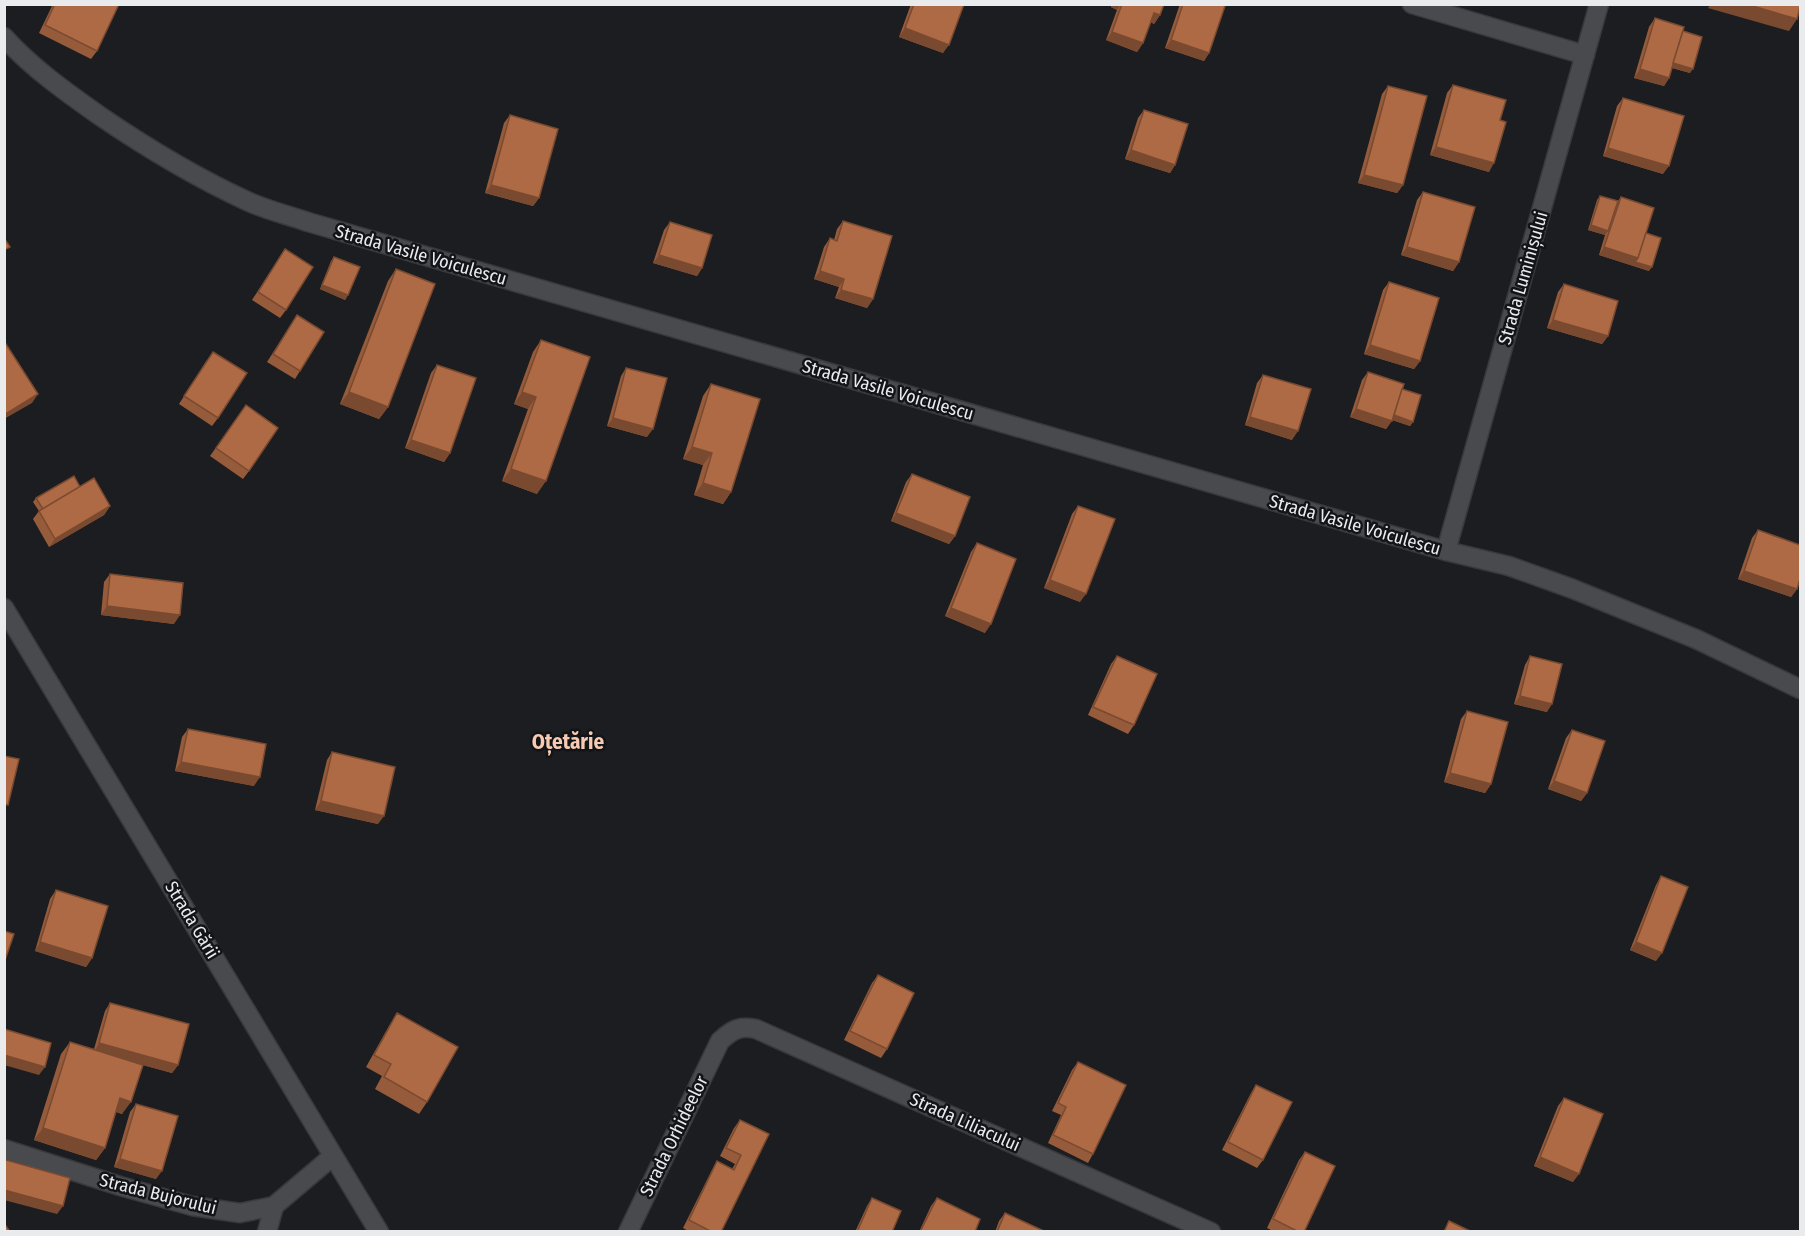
<svg xmlns="http://www.w3.org/2000/svg" width="1805" height="1236" font-family="'Fira Sans Condensed',sans-serif">
<style>
.lines{fill:none;stroke-linecap:round;stroke-linejoin:round}
.minor-casing{stroke:#38393c;stroke-width:21}
.minor{stroke:#484a4e;stroke-width:18}
.wall{fill:#965b3a}
.shaded-wall{fill:#7a4a30}
.building{fill:#ae6a44;stroke:#7a4a30;stroke-width:1.5}
.labels{text-anchor:middle;dominant-baseline:central;stroke-width:5;stroke-linejoin:round;paint-order:stroke}
.street-label{font-size:18px;fill:#eaebed;stroke:#121417}
.quarter-label{font-size:21px;font-weight:bold;fill:#f7cab2;stroke:#121417}
</style>
<rect width="100%" height="100%" fill="#1b1d21"/>
<g class="lines">
<defs>
<g id="minor">
<polyline points="1412,4 1585,55"/>
<path d="M4,37c28,31 62,55 96,79 47,32 95,61 147,85 19,9 41,14 61,21l1138,329 63,15 64,23 123,50 104,50"/>
<polyline points="1446,551 1599,4"/>
<polyline points="4,608 379,1232"/>
<polyline points="4,1149 120,1186 192,1206 240,1213 274,1206 333,1156"/>
<polyline points="267,1232 274,1206"/>
<path d="M628,1232l92,-191c12,-11 20,-16 36,-12l455,203"/>
</g>
</defs>
<use href="#minor" class="minor-casing"/>
<use href="#minor" class="minor"/>
</g>
<g class="wall">
<polygon points="53,4 119,4 97,51 91,59 39,33"/>
<polygon points="911,4 964,4 943,53 899,37"/>
<polygon points="1112,4 1164,4 1160,15 1154,24 1151,22 1143,43 1137,52 1106,40 1117,10 1111,7"/>
<polygon points="1180,4 1221,4 1209,53 1204,61 1165,48"/>
<polygon points="1655,18 1683,31 1690,73 1672,68 1669,78 1664,86 1634,78 1649,27"/>
<polygon points="1453,85 1500,120 1489,172 1430,155 1447,93"/>
<polygon points="1388,86 1403,185 1397,193 1358,183 1382,94"/>
<polygon points="1623,98 1663,174 1603,156 1617,106"/>
<polygon points="1144,110 1175,165 1170,173 1125,159 1138,118"/>
<polygon points="510,115 539,198 533,206 485,193 504,123"/>
<polygon points="1423,192 1459,262 1453,271 1401,255 1417,200"/>
<polygon points="1600,196 1618,201 1621,197 1646,233 1649,271 1599,255 1605,235 1588,230 1597,200"/>
<polygon points="843,221 873,299 867,308 835,298 839,287 814,279 824,247 830,238 834,240 837,229"/>
<polygon points="670,222 702,268 697,276 653,263 664,230"/>
<polygon points="285,249 286,310 280,318 252,300"/>
<polygon points="334,257 348,295 345,300 320,289 331,261"/>
<polygon points="396,269 388,407 379,419 340,404 388,281"/>
<polygon points="1389,282 1420,361 1414,369 1364,354 1383,290"/>
<polygon points="1564,284 1608,336 1602,344 1547,328 1558,292"/>
<polygon points="297,315 300,371 295,379 267,362"/>
<polygon points="541,340 537,494 502,481 528,409 514,404 533,352"/>
<polygon points="207,360 218,418 212,426 179,404"/>
<polygon points="437,365 450,453 444,462 405,448 431,373"/>
<polygon points="626,368 647,437 607,426 621,376"/>
<polygon points="1368,372 1402,389 1413,422 1410,426 1392,420 1386,429 1350,417 1362,380"/>
<polygon points="1263,375 1292,440 1245,425 1257,383"/>
<polygon points="711,384 731,492 723,504 694,495 703,465 683,459 703,396"/>
<polygon points="246,405 249,471 243,479 210,456"/>
<polygon points="912,474 955,536 949,544 891,521 906,482"/>
<polygon points="80,487 110,506 104,515 49,547 33,519 39,511 33,502 36,498"/>
<polygon points="1078,506 1080,602 1044,588 1072,514"/>
<polygon points="1758,530 1797,589 1791,597 1738,579 1752,538"/>
<polygon points="977,543 985,633 945,616 971,552"/>
<polygon points="110,574 174,624 101,615 104,582"/>
<polygon points="1117,656 1134,725 1128,734 1088,715 1111,664"/>
<polygon points="1530,656 1547,712 1514,704 1525,665"/>
<polygon points="1467,711 1491,784 1485,793 1444,782 1461,719"/>
<polygon points="188,729 254,786 175,771 182,737"/>
<polygon points="1572,730 1587,793 1581,801 1548,789 1566,738"/>
<polygon points="332,752 378,824 315,810 327,760"/>
<polygon points="1661,876 1656,961 1630,950 1656,885"/>
<polygon points="56,890 92,958 86,967 35,951 50,899"/>
<polygon points="878,975 887,1049 881,1058 844,1040 872,983"/>
<polygon points="110,1003 178,1065 172,1073 143,1065 122,1114 116,1112 105,1148 96,1160 34,1140 61,1054 70,1042 94,1049 105,1011"/>
<polygon points="397,1013 427,1102 419,1114 375,1089 382,1076 366,1067 389,1026"/>
<polygon points="1078,1062 1093,1154 1088,1163 1048,1143 1061,1115 1052,1111 1072,1070"/>
<polygon points="1256,1085 1263,1160 1257,1168 1222,1150 1251,1093"/>
<polygon points="1564,1098 1573,1182 1534,1166 1558,1106"/>
<polygon points="136,1104 156,1179 114,1167 130,1112"/>
<polygon points="740,1120 769,1134 721,1232 690,1232 683,1228 712,1170 717,1161 732,1169 735,1164 720,1156 734,1128"/>
<polygon points="1305,1152 1304,1232 1275,1232 1267,1228 1299,1160"/>
<polygon points="872,1198 892,1232 855,1232 867,1206"/>
<polygon points="937,1198 975,1232 919,1232 931,1206"/>
<polygon points="1005,1213 1046,1232 995,1232 999,1221"/>
</g>
<g class="shaded-wall">
<polygon points="1113,4 1121,4 1117,10 1111,7"/>
<polygon points="1711,4 1746,4 1797,19 1789,31 1708,8"/>
<polygon points="1154,13 1160,15 1154,24 1148,21"/>
<polygon points="905,28 949,45 943,53 899,37"/>
<polygon points="1112,32 1143,43 1137,52 1106,40"/>
<polygon points="1171,40 1209,53 1204,61 1165,48"/>
<polygon points="1672,63 1693,69 1690,73 1669,67"/>
<polygon points="1640,69 1669,78 1664,86 1634,78"/>
<polygon points="1436,147 1494,163 1489,172 1430,155"/>
<polygon points="1608,148 1669,166 1663,174 1603,156"/>
<polygon points="1131,150 1175,165 1170,173 1125,159"/>
<polygon points="1364,175 1403,185 1397,193 1358,183"/>
<polygon points="491,185 539,198 533,206 485,193"/>
<polygon points="1591,225 1608,231 1605,235 1588,230"/>
<polygon points="1407,247 1459,262 1453,271 1401,255"/>
<polygon points="1604,247 1638,258 1652,267 1649,271 1599,255"/>
<polygon points="659,255 702,268 697,276 653,263"/>
<polygon points="820,271 844,279 839,287 814,279"/>
<polygon points="322,285 348,295 345,300 320,289"/>
<polygon points="841,290 873,299 867,308 835,298"/>
<polygon points="1553,320 1608,336 1602,344 1547,328"/>
<polygon points="1370,345 1420,361 1414,369 1364,354"/>
<polygon points="349,392 388,407 379,419 340,404"/>
<polygon points="522,392 536,397 528,409 514,404"/>
<polygon points="38,394 32,403 4,419 4,415"/>
<polygon points="1356,409 1392,421 1386,429 1350,417"/>
<polygon points="1393,415 1413,422 1410,426 1390,419"/>
<polygon points="1250,417 1298,431 1292,440 1245,425"/>
<polygon points="613,418 653,429 647,437 607,426"/>
<polygon points="411,440 450,453 444,462 405,448"/>
<polygon points="692,447 712,453 703,465 683,459"/>
<polygon points="511,469 546,481 537,494 502,481"/>
<polygon points="703,483 731,492 723,504 694,495"/>
<polygon points="110,506 104,515 49,547 55,539"/>
<polygon points="896,513 955,536 949,544 891,521"/>
<polygon points="1744,571 1797,589 1791,597 1738,579"/>
<polygon points="1050,580 1086,594 1080,602 1044,588"/>
<polygon points="107,606 180,615 174,624 101,615"/>
<polygon points="951,608 991,624 985,633 945,616"/>
<polygon points="1520,696 1552,704 1547,712 1514,704"/>
<polygon points="181,762 260,777 254,786 175,771"/>
<polygon points="1450,773 1491,784 1485,793 1444,782"/>
<polygon points="1554,781 1587,793 1581,801 1548,789"/>
<polygon points="321,801 384,816 378,824 315,810"/>
<polygon points="40,942 92,958 86,967 35,951"/>
<polygon points="1636,942 1662,953 1656,961 1630,950"/>
<polygon points="99,1043 178,1065 172,1073 94,1052"/>
<polygon points="4,1055 45,1067 39,1075 4,1065"/>
<polygon points="120,1098 131,1102 122,1114 112,1110"/>
<polygon points="43,1128 105,1148 96,1160 34,1140"/>
<polygon points="1540,1157 1579,1174 1573,1182 1534,1166"/>
<polygon points="120,1159 162,1171 156,1179 114,1167"/>
<polygon points="4,1190 63,1206 57,1214 4,1200"/>
</g>
<g class="building">
<polygon points="55,4 119,4 97,51 45,25"/>
<polygon points="914,4 964,4 949,45 905,28"/>
<polygon points="1122,4 1164,4 1160,15 1154,13 1143,43 1112,32"/>
<polygon points="1183,4 1221,4 1225,6 1209,53 1171,40"/>
<polygon points="1746,4 1800,4 1800,7 1797,19"/>
<polygon points="1655,18 1684,27 1669,78 1640,69"/>
<polygon points="1683,31 1702,37 1693,69 1673,63"/>
<polygon points="1453,85 1506,100 1500,120 1506,122 1494,163 1436,147"/>
<polygon points="1388,86 1427,96 1403,185 1364,175"/>
<polygon points="1623,98 1684,116 1669,166 1608,148"/>
<polygon points="1144,110 1188,124 1175,165 1131,150"/>
<polygon points="510,115 558,129 539,198 491,185"/>
<polygon points="1423,192 1475,207 1459,262 1407,247"/>
<polygon points="1600,196 1618,201 1608,231 1591,225"/>
<polygon points="1621,197 1654,208 1638,258 1604,247"/>
<polygon points="843,221 892,236 873,299 841,290 844,279 820,271 830,238 837,241"/>
<polygon points="670,222 712,235 702,268 659,255"/>
<polygon points="1646,233 1661,238 1652,267 1635,262 1638,258"/>
<polygon points="4,238 10,247 4,250"/>
<polygon points="285,249 313,267 286,310 258,292"/>
<polygon points="334,257 360,267 348,295 322,285"/>
<polygon points="396,269 435,284 388,407 349,392"/>
<polygon points="1389,282 1439,298 1420,361 1370,345"/>
<polygon points="1564,284 1618,301 1608,336 1553,320"/>
<polygon points="297,315 324,332 300,371 273,354"/>
<polygon points="541,340 590,357 546,481 511,469 536,397 522,392"/>
<polygon points="4,341 38,394 4,415"/>
<polygon points="213,352 247,373 218,418 184,396"/>
<polygon points="437,365 476,378 450,453 411,440"/>
<polygon points="626,368 667,378 653,429 613,418"/>
<polygon points="1368,372 1404,384 1392,421 1356,409"/>
<polygon points="1263,375 1311,389 1298,431 1250,417"/>
<polygon points="711,384 760,399 731,492 703,483 712,453 692,447"/>
<polygon points="1402,389 1421,395 1413,422 1394,415"/>
<polygon points="246,405 278,428 249,471 216,448"/>
<polygon points="912,474 970,497 955,536 896,513"/>
<polygon points="74,476 80,487 43,509 36,498"/>
<polygon points="94,478 110,506 55,539 39,511"/>
<polygon points="1078,506 1115,519 1086,594 1050,580"/>
<polygon points="1758,530 1800,545 1800,579 1797,589 1744,571"/>
<polygon points="977,543 1016,559 991,624 951,608"/>
<polygon points="110,574 183,583 180,615 107,606"/>
<polygon points="1117,656 1157,674 1134,725 1093,707"/>
<polygon points="1530,656 1562,664 1552,704 1520,696"/>
<polygon points="1467,711 1508,722 1491,784 1450,773"/>
<polygon points="188,729 266,744 260,777 181,762"/>
<polygon points="1572,730 1605,741 1587,793 1554,781"/>
<polygon points="332,752 395,767 384,816 321,801"/>
<polygon points="4,756 19,759 8,805 4,804"/>
<polygon points="1661,876 1688,887 1662,953 1636,942"/>
<polygon points="56,890 108,906 92,958 40,942"/>
<polygon points="4,931 14,934 4,963"/>
<polygon points="878,975 914,993 887,1049 850,1031"/>
<polygon points="110,1003 189,1024 178,1065 99,1043"/>
<polygon points="397,1013 458,1047 427,1102 384,1077 391,1064 374,1055"/>
<polygon points="4,1029 51,1043 45,1067 4,1055"/>
<polygon points="70,1042 143,1065 131,1102 120,1098 105,1148 43,1128"/>
<polygon points="1078,1062 1126,1085 1093,1154 1053,1135 1066,1107 1058,1103"/>
<polygon points="1256,1085 1292,1102 1263,1160 1228,1142"/>
<polygon points="1564,1098 1603,1114 1579,1174 1540,1157"/>
<polygon points="136,1104 178,1116 162,1171 120,1159"/>
<polygon points="740,1120 769,1134 721,1232 712,1232 689,1220 717,1161 734,1170 741,1155 726,1148"/>
<polygon points="1305,1152 1335,1166 1304,1232 1299,1232 1273,1219"/>
<polygon points="6,1160 70,1178 63,1206 4,1190 4,1163"/>
<polygon points="872,1198 901,1211 892,1232 857,1232"/>
<polygon points="937,1198 980,1219 975,1232 920,1232"/>
<polygon points="1005,1213 1046,1232 997,1232"/>
<polygon points="1449,1221 1472,1232 1444,1232"/>
<polygon points="6,1226 10,1232 4,1232 4,1227"/>
</g>
<g class="labels">
<g class="street-label">
<text transform="translate(421 255) rotate(16)">Strada Vasile Voiculescu</text>
<text transform="translate(1523 278) rotate(-74)">Strada Luminișului</text>
<text transform="translate(888 390) rotate(16)">Strada Vasile Voiculescu</text>
<text transform="translate(1355 525) rotate(16)">Strada Vasile Voiculescu</text>
<text transform="translate(192 920) rotate(59)">Strada Gării</text>
<text transform="translate(965 1122) rotate(24)">Strada Liliacului</text>
<text transform="translate(674 1136) rotate(-64)">Strada Orhideelor</text>
<text transform="translate(158 1194) rotate(14)">Strada Bujorului</text>
</g>
<g class="quarter-label">
<text x="568" y="742">Oțetărie</text>
</g>
</g>
<rect width="1805" height="1236" fill="none" stroke="#eaebed" stroke-width="12"/>
</svg>
